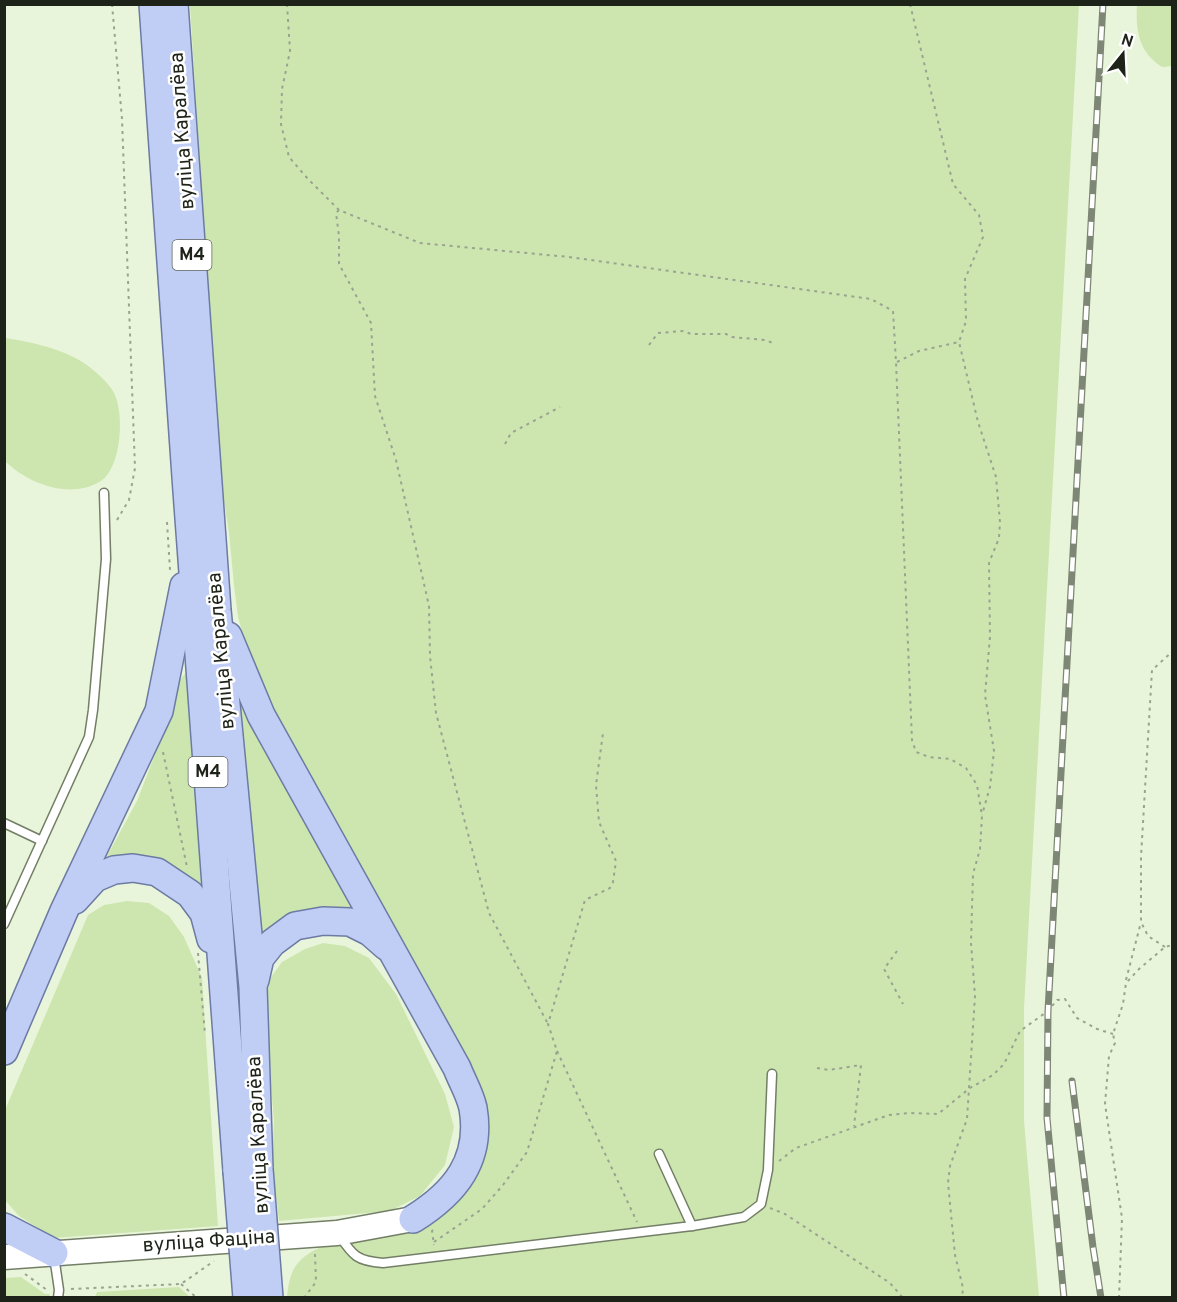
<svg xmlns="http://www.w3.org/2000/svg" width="1177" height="1302" font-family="Overpass,sans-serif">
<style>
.green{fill:#cde6b0}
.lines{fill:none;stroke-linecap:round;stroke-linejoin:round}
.service-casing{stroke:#737e66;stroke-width:11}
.secondary-casing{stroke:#737e66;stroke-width:27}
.primary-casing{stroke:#6c7ba3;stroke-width:30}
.path{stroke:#9aa38f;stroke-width:2;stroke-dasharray:3 4.5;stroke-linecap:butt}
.service{stroke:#fff;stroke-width:8}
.secondary{stroke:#fff;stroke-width:24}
.primary{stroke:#c0cdf5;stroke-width:27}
.rail-casing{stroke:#7e8775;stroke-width:7}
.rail{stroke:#fff;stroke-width:4.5;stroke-dasharray:14;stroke-linecap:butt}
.primary-bridge-casing{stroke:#6c7ba3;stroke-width:30;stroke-linecap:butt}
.primary-bridge{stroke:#c0cdf5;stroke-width:27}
.labels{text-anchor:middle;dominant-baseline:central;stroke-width:5;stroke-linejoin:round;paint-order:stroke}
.shield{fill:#fff;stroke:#62655e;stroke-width:1.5}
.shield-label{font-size:18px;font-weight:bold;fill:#1e2319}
.street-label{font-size:20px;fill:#1e2319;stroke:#fff}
</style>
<rect width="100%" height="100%" fill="#e9f5da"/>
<g class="green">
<path d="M190,5h889l-55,1004v111l15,177h-752c1,-11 3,-25 11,-34 31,-36 111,-20 149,-51 18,-15 26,-38 37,-58l-215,-448 -22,-57 -9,-32 -4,-32 -5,-52 -10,-64z"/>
<path d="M1137,5h35v61c-3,0 -6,1 -9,1 -4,-1 -9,-6 -12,-9 -14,-15 -15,-34 -14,-53z"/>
<path d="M4,338c23,3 55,10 75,22 12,7 26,19 34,31 12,20 9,76 -12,90 -30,19 -73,3 -96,-20z"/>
<polygon points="189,669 208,896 100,869 137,801 168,721 178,682"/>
<polygon points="233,678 362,920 267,936 255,927"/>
<polygon points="127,901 149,903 169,916 184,937 202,978 218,1226 54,1238 19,1216 5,1200 5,1110 88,915 104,905"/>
<polygon points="323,943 345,946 369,958 396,994 445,1094 454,1127 445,1165 420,1196 390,1211 279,1221 272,1162 274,1121 264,1003 269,980 282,962 305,949"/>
<polygon points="21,1277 45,1294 50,1294 49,1297 5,1297 5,1278"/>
<polygon points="179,1287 190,1297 95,1297 97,1292"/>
</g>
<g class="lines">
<defs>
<g id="service">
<polyline points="4,823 42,841"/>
<polyline points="4,924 89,737 93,710 106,559 104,493"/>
<polyline points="659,1154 692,1226"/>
<path d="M339,1235c14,21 18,26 44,28l309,-37 52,-9 17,-13 7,-34 4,-96"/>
<polyline points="54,1256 59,1290 58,1298"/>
</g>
<polyline id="secondary" points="4,1257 337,1233 413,1219"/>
<g id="primary">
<polyline points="153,4 187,491 237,1171"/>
<polyline points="174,4 217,610 253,987 259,1169"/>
<path d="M228,636l33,79 196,353c5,13 13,26 16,40 9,52 -18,85 -60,111"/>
<polyline points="75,900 95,878 114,870 133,868 157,872 190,894 204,913 211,939"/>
<polyline points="255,980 260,958 272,943 295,926 323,921 350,922 370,932 386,946"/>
<polyline points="4,1051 64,911 159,711 184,586"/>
<polyline points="4,1227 54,1253"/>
</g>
</defs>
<use href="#service" class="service-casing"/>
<use href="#secondary" class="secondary-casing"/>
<use href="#primary" class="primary-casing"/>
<g class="path">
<polyline points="112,4 122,119 135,468 129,500 117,520"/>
<polyline points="287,4 290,51 282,89 281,124 289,157 308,179 339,210 420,243 569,257 871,299 893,311 896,362 912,740 916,752 929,757 950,759 966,768 977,785 982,816 980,849 973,874 971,943 975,996 967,1119 950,1166 948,1183 955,1255 963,1288 962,1298"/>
<polyline points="910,4 953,184 979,215 983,237 965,279 966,321 959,342 978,422 996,477 1000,522 999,538 989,563 990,637 985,695 994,751 990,787 982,815"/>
<polyline points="339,210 336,213 339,236 339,264 371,323 375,396 396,460 429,606 430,656 436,713 489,913 548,1024"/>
<polyline points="649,345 658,333 683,331 691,334 726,334 732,337 765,340 773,343"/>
<polyline points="897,362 919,351 959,342"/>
<polyline points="505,444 511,433 560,407"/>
<polyline points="167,522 170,570"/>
<polyline points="163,752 187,867"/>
<polyline points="1165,947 1148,936 1141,922 1141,857 1152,670 1172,652"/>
<polyline points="897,951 884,969 903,1004"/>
<polyline points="198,953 205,1034"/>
<polyline points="1126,980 1141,922"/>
<polyline points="557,1051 637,1222"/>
<polyline points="817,1068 829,1070 861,1065 854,1126"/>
<polyline points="779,1161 796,1148 889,1115 910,1113 938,1114 970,1088 993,1075 1004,1064 1020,1031 1048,1011 1057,1000 1065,999 1077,1018 1097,1029 1113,1034"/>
<polyline points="770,1208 785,1214 890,1283 903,1298"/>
<polyline points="433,1230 432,1231 434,1245"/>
<polyline points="434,1242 482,1209 503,1185 527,1152 557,1051 548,1024 585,900 610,888 613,882 616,861 599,822 596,785 603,733"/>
<polyline points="25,1274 47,1290"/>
<polyline points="181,1284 197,1298"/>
<polyline points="71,1289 181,1284 214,1261"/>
<polyline points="304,1298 316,1282 315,1254 313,1254"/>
<polyline points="1119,1298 1122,1218 1105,1104 1109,1056 1115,1043 1113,1034 1123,1004 1126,983 1139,969 1165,947 1172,945"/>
</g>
<use href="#service" class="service"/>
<use href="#secondary" class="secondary"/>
<use href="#primary" class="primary"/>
<defs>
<g id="rail">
<polyline points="1072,1081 1093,1247 1101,1298"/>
<polyline points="1064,1298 1047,1118 1048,1011 1103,4"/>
</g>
</defs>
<use href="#rail" class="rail-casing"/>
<use href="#rail" class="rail"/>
<defs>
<g id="primary-bridge">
<polyline points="259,1169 269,1298"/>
<polyline points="237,1171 247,1298"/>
</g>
</defs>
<use href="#primary-bridge" class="primary-bridge-casing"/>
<use href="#primary-bridge" class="primary-bridge"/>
</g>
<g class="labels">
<g class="shield">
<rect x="172.5" y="240" width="39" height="30" rx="4.5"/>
<rect x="188.5" y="757" width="39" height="30" rx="4.5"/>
</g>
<g class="shield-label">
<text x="192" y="255">М4</text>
<text x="208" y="772">М4</text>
</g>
<g class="street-label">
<text transform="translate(183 131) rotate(-94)">вуліца Каралёва</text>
<text transform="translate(222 651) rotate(-95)">вуліца Каралёва</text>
<text transform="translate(259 1135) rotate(-93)">вуліца Каралёва</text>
<text transform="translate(209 1242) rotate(-4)">вуліца Фаціна</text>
</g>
</g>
<rect width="1177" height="1302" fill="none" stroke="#1e2319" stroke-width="12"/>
<g transform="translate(1123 54) rotate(18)" stroke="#ffffff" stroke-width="4.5" paint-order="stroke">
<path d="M0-4.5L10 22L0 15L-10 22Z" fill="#1e2319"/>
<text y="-9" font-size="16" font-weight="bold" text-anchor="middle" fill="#1e2319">N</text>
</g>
</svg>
